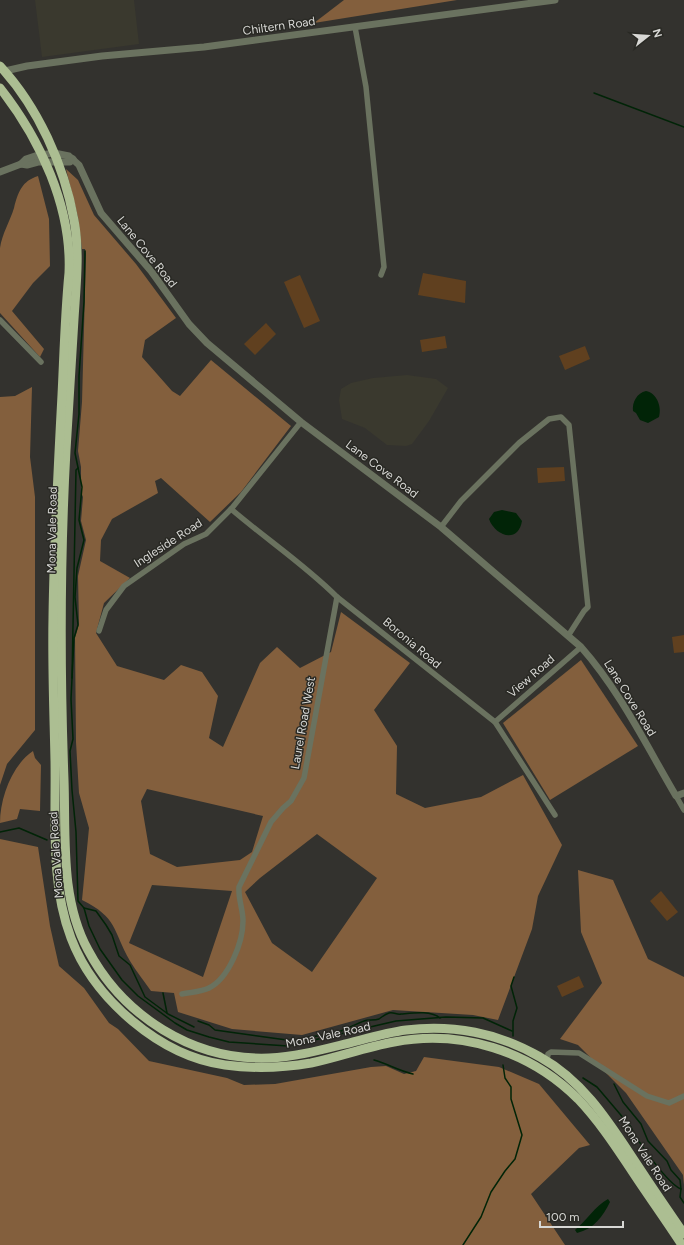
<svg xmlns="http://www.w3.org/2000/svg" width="684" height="1245" font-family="Figtree,sans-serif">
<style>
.built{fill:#3a392e}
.green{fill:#60401f}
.forest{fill:#835f3d;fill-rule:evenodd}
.water{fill:#012407}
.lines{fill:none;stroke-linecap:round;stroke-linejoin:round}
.stream{stroke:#012407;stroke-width:1.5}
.minor{stroke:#6a725f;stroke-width:5.5}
.tertiary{stroke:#6a725f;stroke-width:7}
.trunk{stroke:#acbe92;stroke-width:9}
.labels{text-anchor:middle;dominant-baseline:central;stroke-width:3;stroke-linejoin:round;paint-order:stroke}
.street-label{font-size:12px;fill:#d8d8d5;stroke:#292924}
</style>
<rect width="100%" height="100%" fill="#33322e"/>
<g class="built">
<polygon points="35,0 134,0 139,44 42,57"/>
<polygon points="407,375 436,379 448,388 429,421 412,444 406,446 387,445 365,428 342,419 339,400 341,389 351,383 373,378"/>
</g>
<g class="green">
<polygon points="423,273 466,281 465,303 418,295"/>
<polygon points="300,275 320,321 304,328 284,282"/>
<polygon points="266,323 276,334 255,355 244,344"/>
<polygon points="445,336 447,348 422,352 420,340"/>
<polygon points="585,346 590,359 565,370 559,356"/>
<polygon points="564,467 565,481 538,483 537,468"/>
<polygon points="684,635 684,652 674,653 672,637"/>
<polygon points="661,891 678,912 667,921 650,901"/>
<polygon points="579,976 584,987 562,997 557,986"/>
</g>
<g class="forest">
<polygon points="344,0 457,0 314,23"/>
<path d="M66,169l12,11 16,35 42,49 40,54 -31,22 -3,17 30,34 8,5 31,-36 80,66 -50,66 -31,30 -49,-44 -6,3 3,12 -46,26 -11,21 -1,21 30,17 -26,25 -8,30 21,33 47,14 17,-15 21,7 16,24 -9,42 14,9 37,-84 17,-16 23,21 31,-16 10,-40 69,51 -36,47 23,36 -1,48 29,14 56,-11 42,-22 39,70 -24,51 -6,33 -34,91 -25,-5 -80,-5 -91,25 -70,-6 -54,-17 -4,-19 -23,-2c-7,-10 -15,-20 -21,-30 -18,-32 -12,-43 -48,-61l7,-72 -10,-35 -3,-51 -1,-104 4,-14 -1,-48 8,-36 -5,-19 2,-24 -2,-5v-25l-3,-16 4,-49 4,-148 -1,-5h-3l-4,-32zM147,789l116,27 -11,36 -12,8 -63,7 -27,-13 -9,-53zM317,834l60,44 -65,94 -40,-29 -27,-51 15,-14zM152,885l80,6 -29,86 -74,-34z"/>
<path d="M38,176l11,43 1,47 -17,17 -21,28 32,38 -4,8 -40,-44c0,-21 0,-44 0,-65 2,-14 10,-27 14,-40 4,-16 8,-27 24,-32z"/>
<polygon points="32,387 30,457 35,497 35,730 7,764 0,785 0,397 15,396"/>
<polygon points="581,660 638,746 550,800 503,723"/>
<path d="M33,751l2,7 6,7 -1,46 -20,-2 -3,10 -17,4c0,-25 12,-58 33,-72z"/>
<polygon points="0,839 38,847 50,926 59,966 84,988 109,1023 118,1029 149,1061 227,1078 244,1085 275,1084 371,1067 386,1066 404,1074 416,1071 424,1057 499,1067 539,1084 590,1145 579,1148 531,1194 565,1245 0,1245"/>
<polygon points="578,870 613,880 648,959 684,977 684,1185 683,1175 626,1093 578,1045 560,1039 602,983 581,932"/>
</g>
<g class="water">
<path d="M646,391c11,2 16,16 13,26l-11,6 -8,-3 -4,-7 -3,-2c-1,-9 4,-18 13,-20z"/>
<path d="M502,510l14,3 6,8c-4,23 -27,15 -33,-2l5,-7z"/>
<path d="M608,1199l2,3c-7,14 -16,27 -33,31l-2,-3c12,-10 20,-24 33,-31z"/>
</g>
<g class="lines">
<g class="stream">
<polyline points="594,93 684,127"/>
<polyline points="85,251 84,302 79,376 79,414 75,453 82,487 79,520 84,540 77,568 75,597 78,625 74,638 71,699 73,739 70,751 72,790 76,832 78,901 84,908 96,911 106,925 112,935 119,956 130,965 145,997 168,1014 194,1027"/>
<polyline points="72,678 76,470 78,468"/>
<polyline points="0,832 19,828 47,840"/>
<polyline points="84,908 89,926 100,949 122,980 138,996 175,1023 187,1030 209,1037 229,1042 288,1046 396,1021 446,1017 483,1018 512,1031"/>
<polyline points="163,993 167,1013"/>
<path d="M198,1021l11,4 6,5 79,11c14,-6 32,-4 47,-10 8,-3 15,-7 23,-10 4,-2 10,0 15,-2 3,-2 6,-5 10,-6 5,-1 8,2 12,1 11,-1 30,-4 39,4"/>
<polyline points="513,1036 513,1021 517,1008 511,986 514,977"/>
<path d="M374,1060c14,4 25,11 39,14"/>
<path d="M583,1078l14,9 34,40c6,14 37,57 50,62l-1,8 4,6"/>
<polyline points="614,1084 623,1102 641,1124 648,1141 667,1161 671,1170 680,1180 681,1189"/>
<polyline points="463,1245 481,1217 491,1192 505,1171 515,1159 522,1135 511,1099 511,1087 505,1078 503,1065"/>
</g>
<g class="minor">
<polyline points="355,27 366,87 384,267 381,275"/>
<polyline points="0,320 41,362"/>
<path d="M231,509c35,30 74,56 106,88l158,125 60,93"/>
<polyline points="441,527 461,501 519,443 549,419 561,417 569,425 588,607 584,611 568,636"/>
<polyline points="99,631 106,610 124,586 184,544 206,534 232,508 301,422"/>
<polyline points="495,722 581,647"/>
<polyline points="676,796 684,810"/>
<path d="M182,994c9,-2 19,-2 27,-6 20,-10 34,-46 34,-67 0,-12 -5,-22 -4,-34l32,-65 12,-14 8,-7 13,-23 33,-181"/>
<polyline points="547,1061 548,1054 551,1052 579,1053 647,1096 669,1103 684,1096"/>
</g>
<g class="tertiary">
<polyline points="5,71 27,66 102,56 204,47 555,0"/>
<polyline points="21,164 27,165 38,162 70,162 73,159"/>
<path d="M0,172l21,-8 5,-5 9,-3 19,-3 15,3 10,9 22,48 50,58 38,53 18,19 94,79 140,105 140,120c39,44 65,98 95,149l8,-3"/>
</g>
<g class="trunk">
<path d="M0,66c38,41 64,99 74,154 6,32 2,66 0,99 -3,44 -5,88 -8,131 -6,110 -6,220 -2,330 2,56 -4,119 24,170 35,66 105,111 181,108 24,-1 48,-7 72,-13 21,-5 43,-12 65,-15 46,-6 93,3 134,27 45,25 70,67 98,109 15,23 31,46 46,68"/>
<path d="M0,88c40,51 72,119 69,185 -4,41 -5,82 -7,122 -4,74 -8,148 -9,222 -1,48 1,96 2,144 1,58 -5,122 16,177 23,61 89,118 154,127 29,4 57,3 86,-2 28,-6 55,-16 83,-21 67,-13 136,9 184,57 20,21 36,45 52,69 17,26 35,51 52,77"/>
</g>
</g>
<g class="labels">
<g class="street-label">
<text transform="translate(279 26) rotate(-8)">Chiltern Road</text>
<text transform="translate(147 252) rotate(51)">Lane Cove Road</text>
<text transform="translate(382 469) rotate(37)">Lane Cove Road</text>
<text transform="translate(52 530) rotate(-89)">Mona Vale Road</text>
<text transform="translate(168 543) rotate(-33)">Ingleside Road</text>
<text transform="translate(412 643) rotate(40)">Boronia Road</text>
<text transform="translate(531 676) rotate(-41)">View Road</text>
<text transform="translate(630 698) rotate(58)">Lane Cove Road</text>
<text transform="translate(303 723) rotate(-80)">Laurel Road West</text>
<text transform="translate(56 855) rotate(-94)">Mona Vale Road</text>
<text transform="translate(328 1035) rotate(-12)">Mona Vale Road</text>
<text transform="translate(645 1154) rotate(57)">Mona Vale Road</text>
</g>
</g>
<g transform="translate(648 36) rotate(73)" stroke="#292924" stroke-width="3" paint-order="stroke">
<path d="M0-3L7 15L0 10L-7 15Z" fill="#d8d8d5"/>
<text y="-6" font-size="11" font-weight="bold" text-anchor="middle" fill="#d8d8d5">N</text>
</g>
<path d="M540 1221v6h83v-6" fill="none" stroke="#d8d8d5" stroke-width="2"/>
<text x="546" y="1221" font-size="12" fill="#d8d8d5" stroke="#292924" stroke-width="3" paint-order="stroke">100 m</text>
</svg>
